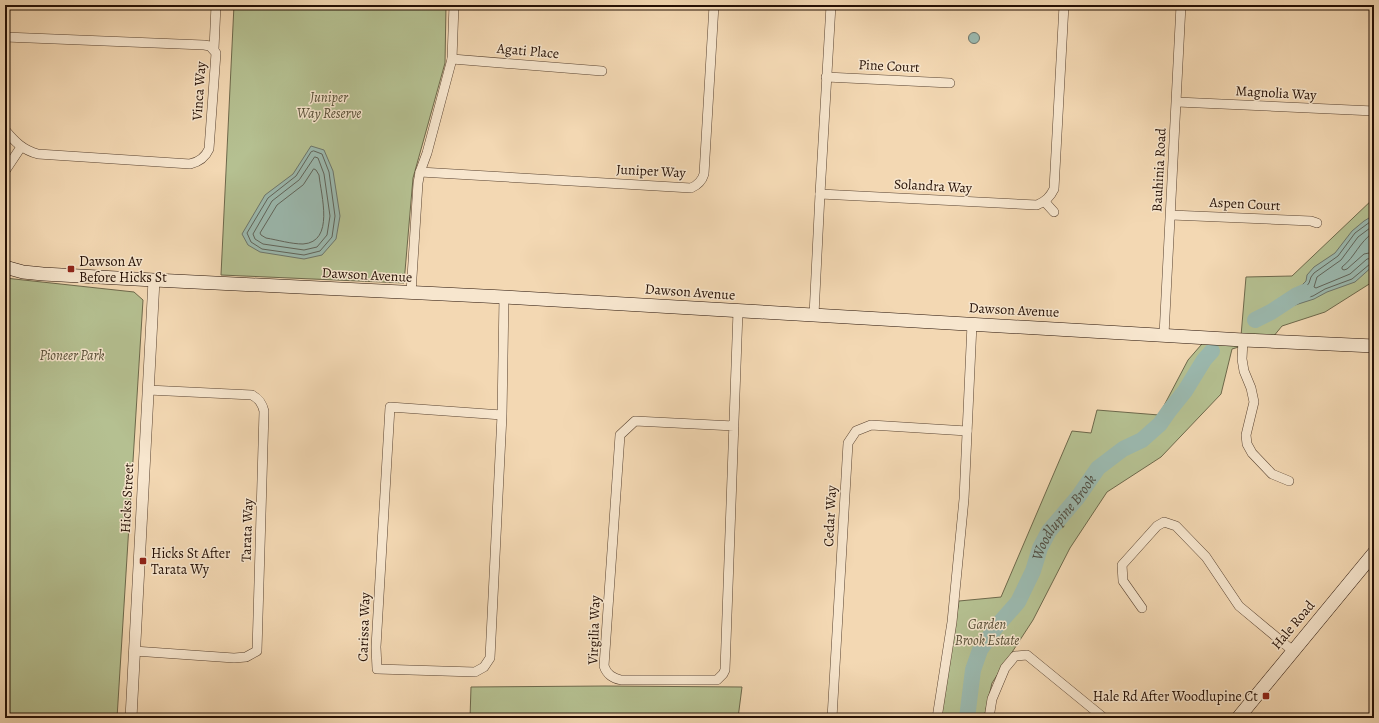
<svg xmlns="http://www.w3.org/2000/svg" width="1379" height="723" font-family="Alegreya,serif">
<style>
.green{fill:#b5c091;stroke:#6d684b}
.water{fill:#9bb9af;stroke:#6c756b}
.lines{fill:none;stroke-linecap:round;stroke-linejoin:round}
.shore{stroke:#60645a;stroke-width:1}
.river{stroke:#9bb9af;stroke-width:16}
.minor-casing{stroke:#584230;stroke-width:10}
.tertiary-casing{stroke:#584230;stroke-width:12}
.secondary-casing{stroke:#251005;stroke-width:14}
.minor{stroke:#f7e6ce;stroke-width:9}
.tertiary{stroke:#f7e6ce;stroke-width:11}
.secondary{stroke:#f7e6ce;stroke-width:13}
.poi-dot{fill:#8f2418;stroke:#f7e6ce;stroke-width:1.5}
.labels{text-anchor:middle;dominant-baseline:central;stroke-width:3;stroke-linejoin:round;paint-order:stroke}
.street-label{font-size:14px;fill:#251005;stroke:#f7e6ce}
.park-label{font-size:14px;font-style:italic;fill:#574e36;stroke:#f7e6ce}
.poi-label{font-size:14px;fill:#251005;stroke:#f7e6ce;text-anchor:start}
.water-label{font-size:15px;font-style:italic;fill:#4e4b40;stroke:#f7e6ce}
</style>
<rect width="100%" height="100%" fill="#f3d8b3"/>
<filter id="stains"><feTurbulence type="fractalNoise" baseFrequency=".005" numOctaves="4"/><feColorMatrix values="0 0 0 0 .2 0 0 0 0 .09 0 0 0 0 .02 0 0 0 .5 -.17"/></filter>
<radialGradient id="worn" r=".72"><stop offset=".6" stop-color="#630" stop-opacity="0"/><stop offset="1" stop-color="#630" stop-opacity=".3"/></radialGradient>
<g class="green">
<polygon points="234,5 446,5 445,63 413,178 404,283 221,275"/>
<polygon points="1374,198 1374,281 1325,312 1282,326 1273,337 1232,349 1221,394 1161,457 1107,492 1070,548 1033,620 992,683 984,718 939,718 959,601 1001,597 1072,431 1091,433 1097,410 1159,415 1188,360 1208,337 1241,336 1246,277 1292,276"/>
<polygon points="5,278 134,292 143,300 117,718 5,718"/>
<polygon points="605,686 742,687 738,718 470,718 471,687"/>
</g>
<g class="water">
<circle cx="974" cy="38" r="5.5"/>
<polygon points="311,146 324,150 333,171 340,216 336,239 322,255 304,259 260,252 248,245 242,234 265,195 293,174"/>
<polygon points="1374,215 1374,265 1355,282 1327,292 1314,299 1289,307 1284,299 1302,285 1306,281 1307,275 1314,267 1335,253 1352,231 1364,221"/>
</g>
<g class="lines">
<g class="shore">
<polygon points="314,151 322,154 329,172 335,216 332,237 320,251 304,255 262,249 251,242 247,233 268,198 296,176 311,152"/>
<polygon points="315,157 318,158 324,174 330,216 327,235 317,247 304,250 263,244 255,239 253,234 272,201 299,180"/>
<path d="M314,169l2,1 3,5c2,20 16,67 -16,69 -12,0 -25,-4 -37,-6l-5,-3 -1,-2 17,-28 26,-20z"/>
<polyline points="1374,219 1355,233 1338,256 1314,273 1311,277 1309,283 1305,288 1293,297 1293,300 1295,301 1313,296 1325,289 1352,279 1370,264 1374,263"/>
<polyline points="1374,225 1358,237 1341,260 1317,277 1314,287 1316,288 1350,274 1367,259 1374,258"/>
<path d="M1374,232c-16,11 -18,24 -32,35v2l2,1 3,-1 17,-15 10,-2"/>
</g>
<g class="river">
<polyline points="1255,320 1271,312 1297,295 1304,292"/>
<path id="s1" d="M967,718l6,-48 7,-20 16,-23 22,-25 15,-31 7,-23 9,-17 29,-34 20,-29 25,-19 19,-9 18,-16 9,-13 16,-20 19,-31 8,-9"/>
</g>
<defs>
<g id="minor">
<path d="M5,37l199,8 6,1 6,7 -7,96c-4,9 -10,13 -19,15l-152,-10c-15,-4 -23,-12 -33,-24"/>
<polyline points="214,49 216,5"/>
<polyline points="452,59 602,71"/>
<polyline points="826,77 950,83"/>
<polyline points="1177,102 1374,111"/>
<polyline points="5,171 21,147"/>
<path d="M420,172l271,16c7,-3 11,-7 13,-14l10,-169"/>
<path d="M820,194l217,11c9,-4 13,-8 17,-16l10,-184"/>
<polyline points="1045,202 1054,212"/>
<polyline points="1171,215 1311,221 1317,223"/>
<polyline points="411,293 418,183 420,172 427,153 452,59 454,5"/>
<polyline points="814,315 820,194 831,5"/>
<polyline points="1164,335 1181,5"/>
<polyline points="1243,340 1242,359 1244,371 1251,388 1254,402 1246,435 1247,444 1252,453 1272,474 1289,481"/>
<polyline points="502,415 390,407 376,647 377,669 475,672 484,667 490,658 502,415 504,297"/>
<path d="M734,426l-99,-5 -15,14 -16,231c3,9 9,12 17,14h96l6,-6 2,-4 13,-359"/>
<polyline points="1142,608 1123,581 1122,565 1157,526 1164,522 1176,526 1206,557 1239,606 1293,651"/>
<path d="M134,651l100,7 12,-1 11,-6 7,-240c-2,-8 -5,-12 -12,-16l-104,-5"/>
<polyline points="832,718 848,443 856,431 871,425 967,431"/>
<polyline points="937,718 952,622 964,499 972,324"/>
<polyline points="989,718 992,699 1005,668 1015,656 1027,655 1104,718"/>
</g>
<polyline id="tertiary" points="131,718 154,280"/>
<g id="secondary">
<polyline points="5,267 23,272 43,274 154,280 504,297 1243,340 1374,346"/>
<polyline points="1238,718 1374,553"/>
</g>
</defs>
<use href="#minor" class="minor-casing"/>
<use href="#tertiary" class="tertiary-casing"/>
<use href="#secondary" class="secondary-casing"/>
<use href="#minor" class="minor"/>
<use href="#tertiary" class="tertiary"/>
<use href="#secondary" class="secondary"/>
</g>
<g class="poi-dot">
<rect x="67" y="265" width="8" height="8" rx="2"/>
<rect x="139" y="557" width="8" height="8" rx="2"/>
<rect x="1262" y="692" width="8" height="8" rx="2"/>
</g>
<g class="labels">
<g class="street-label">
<text transform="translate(528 51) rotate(5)">Agati Place</text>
<text transform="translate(889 66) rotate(3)">Pine Court</text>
<text transform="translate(199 91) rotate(-86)">Vinca Way</text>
<text transform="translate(1276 93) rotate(3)">Magnolia Way</text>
<text transform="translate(1159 170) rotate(-87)">Bauhinia Road</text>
<text transform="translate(651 171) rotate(3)">Juniper Way</text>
<text transform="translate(933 186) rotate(3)">Solandra Way</text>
<text transform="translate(1245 204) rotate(3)">Aspen Court</text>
<text transform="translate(367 275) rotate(3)">Dawson Avenue</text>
<text transform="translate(690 292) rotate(4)">Dawson Avenue</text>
<text transform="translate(1014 310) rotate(3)">Dawson Avenue</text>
<text transform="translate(127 498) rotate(-87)">Hicks Street</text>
<text transform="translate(830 516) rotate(-87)">Cedar Way</text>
<text transform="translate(247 530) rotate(-88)">Tarata Way</text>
<text transform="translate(1293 625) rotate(-50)">Hale Road</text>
<text transform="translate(364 627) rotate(-88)">Carissa Way</text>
<text transform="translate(594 630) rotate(-88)">Virgilia Way</text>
</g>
<g class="park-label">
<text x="329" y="97">Juniper<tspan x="329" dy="16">Way Reserve</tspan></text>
<text x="72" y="355">Pioneer Park</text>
<text x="987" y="624">Garden<tspan x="987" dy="16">Brook Estate</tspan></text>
</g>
<g class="poi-label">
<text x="79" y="261">Dawson Av<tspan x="79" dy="16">Before Hicks St</tspan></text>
<text x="151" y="553">Hicks St After<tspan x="151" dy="16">Tarata Wy</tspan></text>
<text x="1258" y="696" text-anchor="end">Hale Rd After Woodlupine Ct</text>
</g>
<g class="water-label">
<text stroke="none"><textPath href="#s1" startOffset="228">Woodlupine Brook</textPath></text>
</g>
</g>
<rect width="1379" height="723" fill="none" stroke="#f3d8b3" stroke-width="20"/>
<rect x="6" y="6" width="1367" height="711" fill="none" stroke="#251005" stroke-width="2"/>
<rect x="10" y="10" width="1359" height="703" fill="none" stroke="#251005"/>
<rect width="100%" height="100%" filter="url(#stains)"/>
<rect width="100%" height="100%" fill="url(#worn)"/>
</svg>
